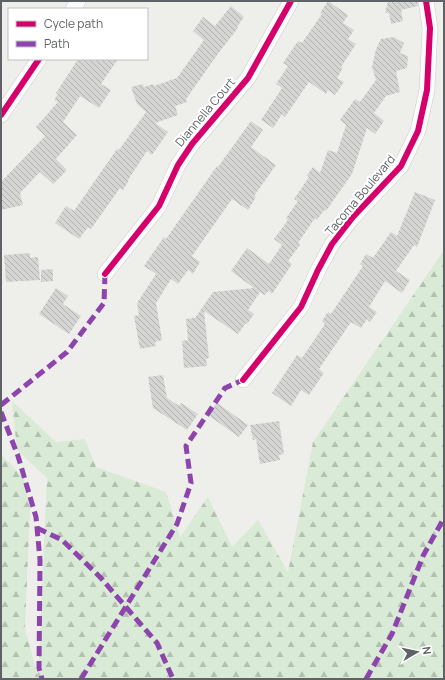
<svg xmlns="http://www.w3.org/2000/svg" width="445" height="680" font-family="Manrope,sans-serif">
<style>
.forest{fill:url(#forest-firs)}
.building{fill:url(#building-back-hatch)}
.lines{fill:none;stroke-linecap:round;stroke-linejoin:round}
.street-casing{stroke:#cbcccc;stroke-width:16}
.street{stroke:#fcfcfc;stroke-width:15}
.quiet{stroke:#8e44ad;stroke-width:5;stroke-dasharray:10 5;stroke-linecap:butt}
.cycleway-casing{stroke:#fff;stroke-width:8}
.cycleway{stroke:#d6006c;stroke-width:6}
.labels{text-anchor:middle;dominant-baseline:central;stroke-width:4;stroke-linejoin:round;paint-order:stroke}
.street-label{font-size:12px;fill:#5f6367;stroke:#fff}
</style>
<defs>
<pattern id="forest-firs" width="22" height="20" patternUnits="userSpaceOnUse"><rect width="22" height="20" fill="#d9ead6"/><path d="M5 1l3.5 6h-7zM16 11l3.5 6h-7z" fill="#b3c1b1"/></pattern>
<pattern id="building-back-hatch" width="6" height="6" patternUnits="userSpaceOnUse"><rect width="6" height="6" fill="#d5d5d3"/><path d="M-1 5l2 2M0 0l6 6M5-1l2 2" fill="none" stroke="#b0b0af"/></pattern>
</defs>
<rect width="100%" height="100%" fill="#eeeeea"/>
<polygon class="forest" points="444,250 444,679 1,679 1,454 24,478 30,508 25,629 38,676 47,478 17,450 12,401 56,442 85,439 96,467 166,492 180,537 208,497 232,547 258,520 288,572 313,442"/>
<g class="building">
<polygon points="328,1 348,15 343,23 354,30 348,39 356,44 341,67 343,68 337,78 344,82 335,95 328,90 326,94 309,82 285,117 282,114 273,128 261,120 282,88 276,84 288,66 283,63 298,41 302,43 304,40 322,14 320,13"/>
<polygon points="388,1 417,1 418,6 401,10 403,21 391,24 389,13 385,13"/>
<polygon points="231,6 244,17 237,27 238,28 220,51 186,99 187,102 175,106 178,115 155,123 168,132 152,155 147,151 128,180 129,180 123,190 120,188 91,229 88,227 79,239 55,223 66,206 74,211 117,149 119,150 146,112 137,104 131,87 143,84 144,87 153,84 154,86 177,78 204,40 193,31 203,17 215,26"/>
<polygon points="394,37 404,43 400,53 408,56 407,68 396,71 400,92 386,96 374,113 384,121 375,134 367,128 352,174 326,211 324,210 317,220 315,218 298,243 300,245 288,261 292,264 272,294 268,291 265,295 260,292 248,310 254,314 247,324 246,323 238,334 204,311 209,358 206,359 207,366 184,368 182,341 188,340 186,319 195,318 213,292 254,288 231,271 247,248 269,264 282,245 274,239 288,220 286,218 298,201 294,199 309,177 307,175 313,167 320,173 328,150 337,153 346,125 340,120 355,99 360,102 376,80 372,67 376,49 381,39"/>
<polygon points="78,59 118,59 101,84 111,90 99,108 80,96 63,122 77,135 56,159 67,170 53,184 40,172 20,193 23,205 1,210 1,182 45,136 36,127 58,102 54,100 58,94 56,93"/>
<polygon points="251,121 263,130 251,147 276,165 254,196 256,197 248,210 232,199 192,256 200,262 193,274 188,270 178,284 171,279 156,303 162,340 155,342 156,346 140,349 134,316 139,315 137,303 156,274 144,266 164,237 166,239 217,166 218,167"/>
<polygon points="415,192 435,200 417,247 414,245 396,271 410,280 402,293 385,281 369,307 377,312 370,322 367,319 361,328 351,322 319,369 324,373 309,395 301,390 291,406 272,393 297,355 302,358 325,324 322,321 328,312 331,314 363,266 360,264 366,254 373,258 391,232 397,236"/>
<polygon points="30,253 30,258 38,257 40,280 6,282 4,255"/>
<polygon points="53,269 53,281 41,282 41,270"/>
<polygon points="56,288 68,296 63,304 81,316 69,334 39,314"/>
<polygon points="163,375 167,398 179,406 181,403 198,414 187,430 153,408 148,377"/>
<polygon points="217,403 248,425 239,437 208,415"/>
<polygon points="279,421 284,454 279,455 280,460 260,464 256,439 253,440 250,425"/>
</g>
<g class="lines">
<defs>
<g id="street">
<polyline points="73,9 78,1"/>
<polyline points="1,115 39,59"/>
<polyline points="105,274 159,206 178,165 192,144 248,78 291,1"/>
<polyline points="243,380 301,307 318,270 332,244 353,217 401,166 418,131 427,90 430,28 426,1"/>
</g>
</defs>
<use href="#street" class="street-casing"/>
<use href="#street" class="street"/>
<g class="quiet">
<polyline points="1,405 67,352 104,303 105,274"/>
<polyline points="1,412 18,456 36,517 40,560 39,668 42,679"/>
<polyline points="37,528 62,540 100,577 157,643 173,679"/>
<polyline points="81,679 177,524 191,483 186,446 225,388 243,380"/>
<polyline points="366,679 392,634 423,556 444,518"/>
</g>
<defs>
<g id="cycleway">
<polyline points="1,115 39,59"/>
<polyline points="105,274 159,206 178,165 192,144 248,78 291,1"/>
<polyline points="243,380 301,307 318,270 332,244 353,217 401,166 418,131 427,90 430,28 426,1"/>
</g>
</defs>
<use href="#cycleway" class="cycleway-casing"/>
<use href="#cycleway" class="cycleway"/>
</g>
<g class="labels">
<g class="street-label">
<text transform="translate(205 112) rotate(-50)">Diannella Court</text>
<text transform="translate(360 195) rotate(-50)">Tacoma Boulevard</text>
</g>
</g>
<rect width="445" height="680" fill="none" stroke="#5f6367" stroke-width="4"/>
<rect x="8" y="8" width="140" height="52" fill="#ffffff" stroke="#bfc1c2"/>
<rect x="16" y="21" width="20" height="6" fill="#d6006c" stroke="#bfc1c2"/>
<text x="44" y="28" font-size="12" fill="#5f6367">Cycle path</text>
<rect x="16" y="41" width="20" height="6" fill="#8e44ad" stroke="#bfc1c2"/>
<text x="44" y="48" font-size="12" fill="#5f6367">Path</text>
<g transform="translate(417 652) rotate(81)" stroke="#ffffff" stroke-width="3" paint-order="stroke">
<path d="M0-3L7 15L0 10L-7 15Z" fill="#5f6367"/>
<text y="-6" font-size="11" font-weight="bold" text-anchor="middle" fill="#5f6367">N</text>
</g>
</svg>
